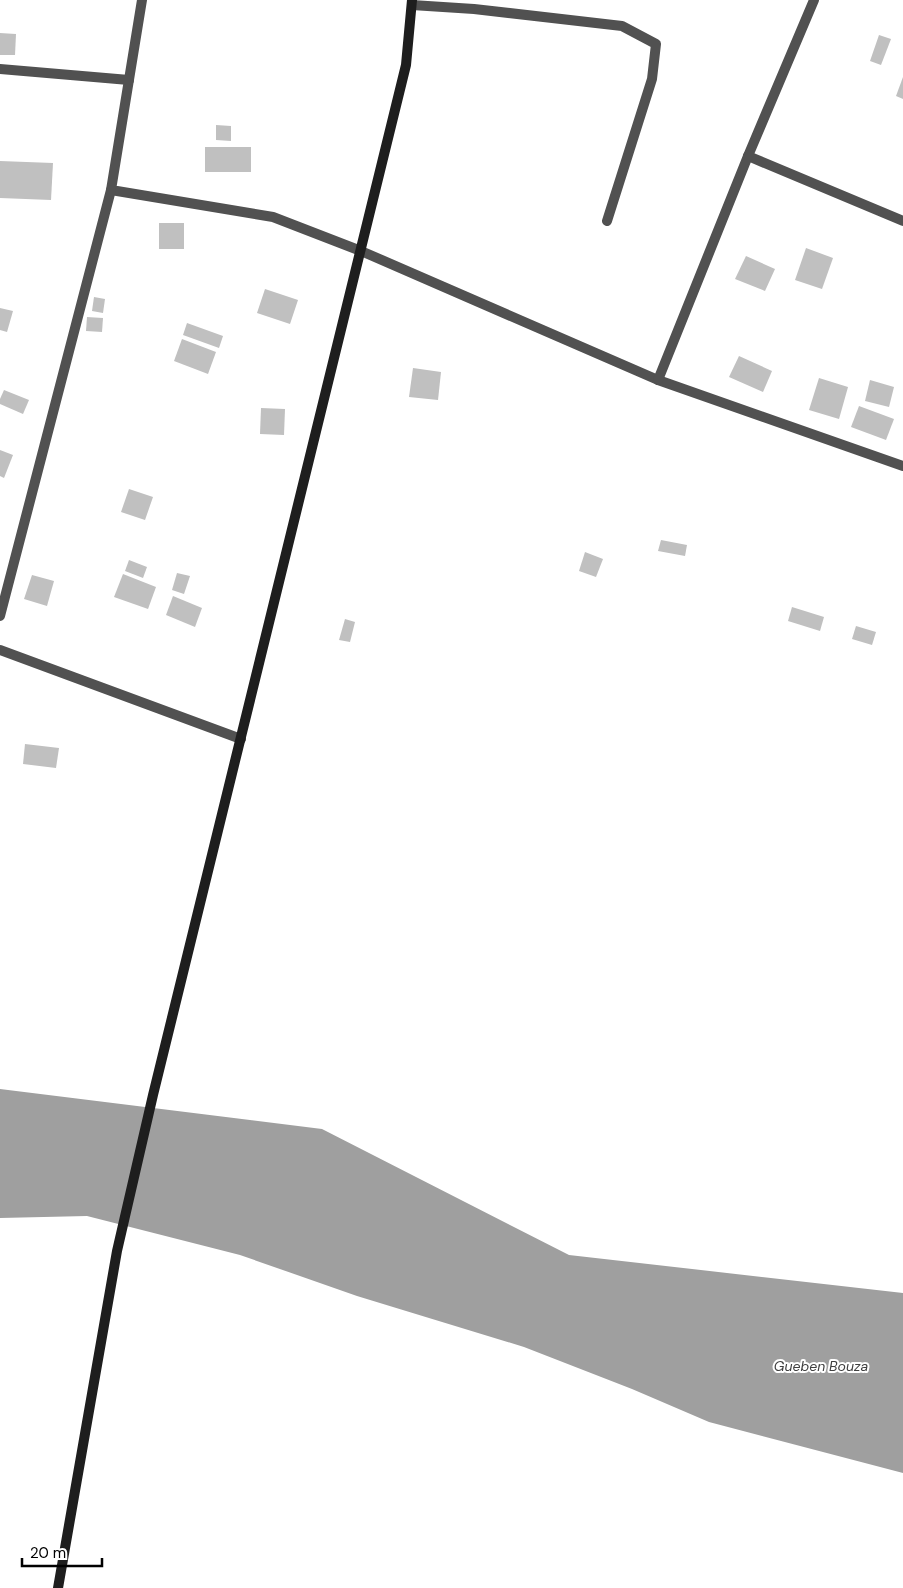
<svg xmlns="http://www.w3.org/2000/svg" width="903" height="1588" font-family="'DM Sans',sans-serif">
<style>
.water{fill:#9f9f9f}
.building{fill:#c0c0c0}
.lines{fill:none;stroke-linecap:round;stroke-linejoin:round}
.lane{stroke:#515151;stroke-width:10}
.street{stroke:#515151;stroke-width:10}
.secondary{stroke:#1e1e1e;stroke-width:10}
.labels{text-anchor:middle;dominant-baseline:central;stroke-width:4;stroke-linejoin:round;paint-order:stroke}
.water-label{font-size:14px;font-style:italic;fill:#404040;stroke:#fff}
</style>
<rect width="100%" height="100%" fill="#fff"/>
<polygon class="water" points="0,1089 322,1129 569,1255 903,1293 903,1473 709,1422 632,1389 524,1347 357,1296 240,1255 87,1216 0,1218"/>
<g class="building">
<polygon points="0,33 16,34 15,55 0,55"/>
<polygon points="879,35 891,39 881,65 870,61"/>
<polygon points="903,77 903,99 896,96"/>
<polygon points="216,125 231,126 231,141 216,140"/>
<rect x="205" y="147" width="46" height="25"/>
<polygon points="0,161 53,163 51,200 0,198"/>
<rect x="159" y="223" width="25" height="26"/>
<polygon points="806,248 833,258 822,289 795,280"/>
<polygon points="746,256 775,269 765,291 735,279"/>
<polygon points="265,289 298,300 290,324 257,313"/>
<polygon points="94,297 105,299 103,313 92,311"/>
<polygon points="0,308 13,311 7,332 0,330"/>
<polygon points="87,317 103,318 102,332 86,331"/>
<polygon points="187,323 223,336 219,348 183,335"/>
<polygon points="182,339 216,352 208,374 174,361"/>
<polygon points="739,356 772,371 763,392 729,377"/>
<polygon points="413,368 441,372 438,400 409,397"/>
<polygon points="819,378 848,387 839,419 809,410"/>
<polygon points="870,380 894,387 889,407 865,401"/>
<polygon points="4,390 29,400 23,414 0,404 0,399"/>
<polygon points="859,406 894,419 886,440 851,427"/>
<polygon points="261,408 285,409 284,435 260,434"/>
<polygon points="0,450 13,455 4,478 0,476"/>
<polygon points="129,489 153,497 145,520 121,512"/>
<polygon points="661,540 687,545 685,556 658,551"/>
<polygon points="585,552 603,559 596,577 579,571"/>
<polygon points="129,560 147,567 143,578 125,571"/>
<polygon points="177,573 190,576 184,594 172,590"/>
<polygon points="123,574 156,587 148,609 114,597"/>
<polygon points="32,575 54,581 47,606 24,599"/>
<polygon points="173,596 202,608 195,627 166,615"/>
<polygon points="792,607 824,617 820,631 788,621"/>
<polygon points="345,619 355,622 350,642 339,640"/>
<polygon points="856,626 876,632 872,645 852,639"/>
<polygon points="25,744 59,748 56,768 23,764"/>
</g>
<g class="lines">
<polyline class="lane" points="412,5 474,9 622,26 656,44 652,79 607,221"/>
<g class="street">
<polyline points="142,0 111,190 273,217 361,251 658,380 903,466"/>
<polyline points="0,69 129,80"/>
<polyline points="748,156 903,221"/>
<polyline points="658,380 748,156 814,0"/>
<polyline points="0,616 111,190"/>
<polyline points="0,650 241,739"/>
</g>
<polyline class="secondary" points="58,1588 117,1251 153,1095 406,65 412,0"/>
</g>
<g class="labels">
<g class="water-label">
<text x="821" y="1366">Gueben Bouza</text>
</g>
</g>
<path d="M22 1558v8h80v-8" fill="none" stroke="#000000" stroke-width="2.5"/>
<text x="30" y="1558" font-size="15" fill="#000000" stroke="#ffffff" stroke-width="4" paint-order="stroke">20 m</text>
</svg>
